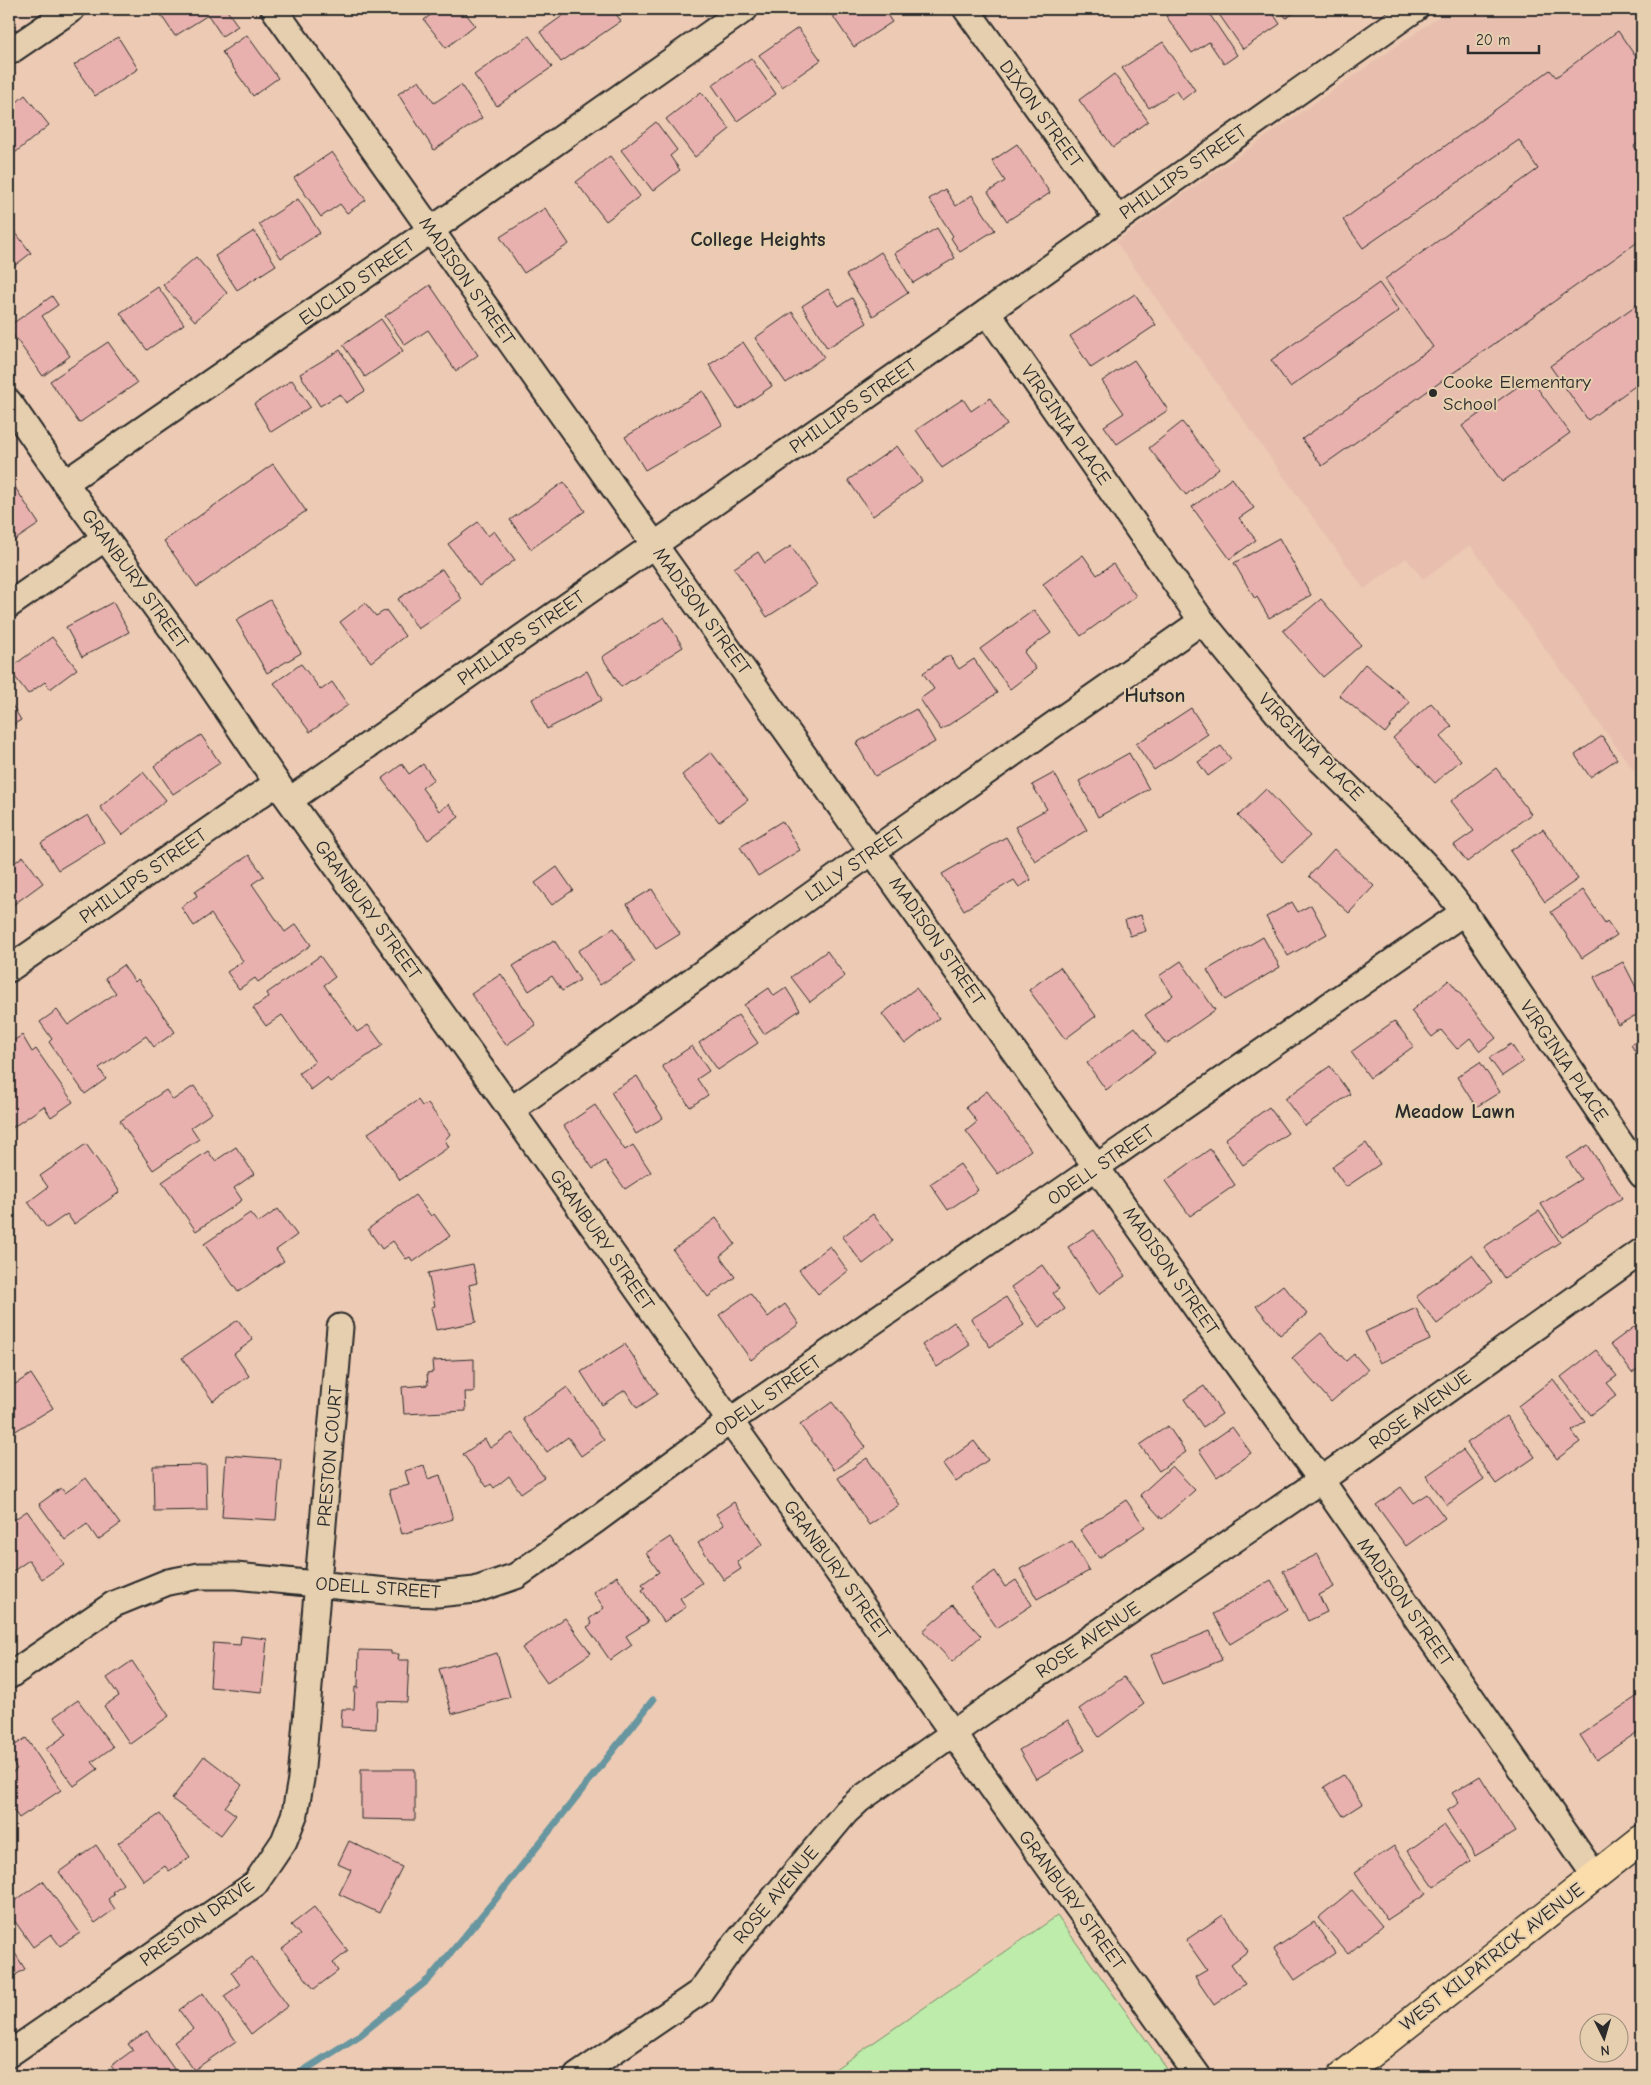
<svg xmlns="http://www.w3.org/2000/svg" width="1651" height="2085" font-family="'Comic Neue',sans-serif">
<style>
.built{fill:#e8bfaf}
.green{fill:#beecaa;stroke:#748c6a}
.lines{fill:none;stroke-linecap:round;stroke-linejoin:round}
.stream{stroke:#6796a0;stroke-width:7}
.building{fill:#e8b1ae;stroke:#2b2b2b}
.minor-casing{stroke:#2b2b2b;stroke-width:29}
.major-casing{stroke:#2b2b2b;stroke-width:31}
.minor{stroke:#e6cfaf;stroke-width:25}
.major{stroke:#fbddab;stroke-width:28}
.poi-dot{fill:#2b2b2b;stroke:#e6cfaf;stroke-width:2}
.labels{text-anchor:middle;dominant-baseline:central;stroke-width:4;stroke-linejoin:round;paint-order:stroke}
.street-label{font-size:19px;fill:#2b2b2b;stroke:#e6cfaf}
.poi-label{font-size:19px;fill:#2b2b2b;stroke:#e6cfaf;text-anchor:start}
.neighbourhood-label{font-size:20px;font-weight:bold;fill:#2b2b2b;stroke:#e6cfaf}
</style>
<rect width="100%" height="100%" fill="#edcab3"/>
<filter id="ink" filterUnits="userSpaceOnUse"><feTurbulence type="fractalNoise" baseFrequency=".02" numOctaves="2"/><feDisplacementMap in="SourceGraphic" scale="10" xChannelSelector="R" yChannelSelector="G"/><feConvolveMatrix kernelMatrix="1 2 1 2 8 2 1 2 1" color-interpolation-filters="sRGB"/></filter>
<g filter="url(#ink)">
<polygon class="built" points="1450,9 1642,9 1642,782 1470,545 1423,579 1406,558 1364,589 1116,242 1146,220"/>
<polygon class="green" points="1057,1916 1172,2076 825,2076"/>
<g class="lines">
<polyline class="stream" points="295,2076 360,2035 429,1979 494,1901 653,1700"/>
</g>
<g class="building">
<polygon points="157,9 226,9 238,26 222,36 208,15 175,36"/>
<polygon points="438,9 462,9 475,25 446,48 424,20"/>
<polygon points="572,9 612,9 621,21 561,62 540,32"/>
<polygon points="828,9 883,9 892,22 854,47"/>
<polygon points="1177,9 1206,9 1237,55 1224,64 1209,42 1192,53 1166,16"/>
<polygon points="1217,9 1270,9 1280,24 1243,49 1216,10"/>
<polygon points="1280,9 1301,9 1286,18"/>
<polygon points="798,28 821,60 782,87 759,55"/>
<polygon points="1618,31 1642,66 1642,140 1634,146 1642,157 1642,239 1322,466 1302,439 1433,347 1385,279 1538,169 1519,140 1363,248 1343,220 1550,70 1556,77"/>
<polygon points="247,35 278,78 253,96 222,52"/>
<polygon points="529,36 552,67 497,106 474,75"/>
<polygon points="118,37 138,69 95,96 74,65"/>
<polygon points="1163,42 1195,90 1182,100 1176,91 1149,108 1122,68"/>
<polygon points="751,58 776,94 737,121 712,85"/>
<polygon points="1114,74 1148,121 1113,147 1079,100"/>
<polygon points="419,80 434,103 461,85 482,118 434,150 398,94"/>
<polygon points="701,92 730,129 695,157 666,119"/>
<polygon points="25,95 49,125 10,157 9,109"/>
<polygon points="656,122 677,150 670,156 680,170 653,191 621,150"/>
<polygon points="1017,144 1050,193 1007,221 988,192 1005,181 992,161"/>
<polygon points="332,152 366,200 347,213 340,204 321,217 294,178"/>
<polygon points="610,156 640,196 606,221 576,182"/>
<polygon points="945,189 956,206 972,195 995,230 960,252 951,238 953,236 929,199"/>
<polygon points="298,199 320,233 281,258 259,224"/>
<polygon points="545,208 569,244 524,273 500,237"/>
<polygon points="9,224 31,253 9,270"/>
<polygon points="937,228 955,258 913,283 895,253"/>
<polygon points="254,231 276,265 237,290 215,256"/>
<polygon points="881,252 908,293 873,316 846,275"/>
<polygon points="196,257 227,293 195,321 163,285"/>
<polygon points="1379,283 1399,311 1290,387 1271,360"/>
<polygon points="430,285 478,355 456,371 428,330 405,345 385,316"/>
<polygon points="158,287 184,324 147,350 120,313"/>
<polygon points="828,289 839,306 852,298 867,323 827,348 802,306"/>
<polygon points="1135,294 1156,325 1091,368 1070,336"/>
<polygon points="52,296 58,305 42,316 70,356 43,376 9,329 9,326"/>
<polygon points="1642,301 1642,381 1588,420 1550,366"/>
<polygon points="792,312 824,357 786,383 755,338"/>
<polygon points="381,319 403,351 365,377 343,345"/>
<polygon points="108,342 137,383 79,423 50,381"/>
<polygon points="743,342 772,386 738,409 709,365"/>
<polygon points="340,350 365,391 346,403 340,394 320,406 300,374"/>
<polygon points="1134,360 1168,410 1117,444 1104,426 1124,413 1102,381"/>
<polygon points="1530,378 1570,433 1502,482 1462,426"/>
<polygon points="292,380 310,407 271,432 254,404"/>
<polygon points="703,391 722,425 645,470 625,437"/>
<polygon points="990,398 1007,425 942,468 916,430 963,399 971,411"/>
<polygon points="1182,422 1219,468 1186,495 1149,448"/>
<polygon points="897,446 922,481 873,516 848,480"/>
<polygon points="273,464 306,511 197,587 164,541"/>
<polygon points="9,478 39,524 9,544"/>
<polygon points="1232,478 1254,508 1239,518 1256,540 1230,559 1192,507"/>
<polygon points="564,482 585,511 531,549 510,520"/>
<polygon points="478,522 488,536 494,531 515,560 479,586 448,544"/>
<polygon points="1279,538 1311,595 1269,618 1257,597 1255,599 1234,563"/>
<polygon points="791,546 817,585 767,617 734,568 758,552 765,563"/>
<polygon points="1083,555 1097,575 1113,564 1136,596 1081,636 1043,584"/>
<polygon points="442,569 462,599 418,629 398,599"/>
<polygon points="1321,599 1361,645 1323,677 1283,631"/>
<polygon points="270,600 301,653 267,673 236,620"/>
<polygon points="113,602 129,632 82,657 66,627"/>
<polygon points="365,603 376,616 386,610 405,636 371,662 340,622"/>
<polygon points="1034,610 1051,633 1024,652 1036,669 1010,689 980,649"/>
<polygon points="664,617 683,647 621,687 602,657"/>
<polygon points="52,637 77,669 50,689 45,682 28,694 9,669"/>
<polygon points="949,655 959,669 974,659 997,693 941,730 920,699 934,689 923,673"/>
<polygon points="301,664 321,690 332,682 348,705 310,732 274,683"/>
<polygon points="1365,664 1410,702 1385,733 1339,695"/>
<polygon points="587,671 602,700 547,729 532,699"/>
<polygon points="9,700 21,720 9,727"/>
<polygon points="1431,703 1452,726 1440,737 1461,760 1435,783 1393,738"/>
<polygon points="1191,708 1208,734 1154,770 1136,744"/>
<polygon points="916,709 935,742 875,776 856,743"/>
<polygon points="201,735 220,763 173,794 154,766"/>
<polygon points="1602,736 1617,759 1590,777 1575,755"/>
<polygon points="1221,746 1231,759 1208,776 1198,762"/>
<polygon points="711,752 748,800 719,822 682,775"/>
<polygon points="1129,753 1149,789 1098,817 1079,781"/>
<polygon points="402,764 409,774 423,764 434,779 422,788 439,811 449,804 459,817 428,840 382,779"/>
<polygon points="1496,768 1531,814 1467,862 1454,845 1474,831 1451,801"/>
<polygon points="143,772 166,800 122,835 100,807"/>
<polygon points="1054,773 1087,830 1035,861 1015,827 1047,809 1032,785"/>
<polygon points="1266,789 1310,836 1282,862 1238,816"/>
<polygon points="88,815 104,842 58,870 41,843"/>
<polygon points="782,821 800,850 758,876 740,847"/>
<polygon points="1543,829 1578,879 1545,902 1510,851"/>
<polygon points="1006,837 1031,880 1019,887 1014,880 964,910 942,874"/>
<polygon points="1334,849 1374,886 1349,913 1309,876"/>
<polygon points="249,855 264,876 252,884 285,932 296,924 311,945 258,982 255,978 239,989 227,972 243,961 211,914 194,926 181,907 197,896 195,892"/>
<polygon points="23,856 43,883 9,908 9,867"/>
<polygon points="557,867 573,890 552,905 535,883"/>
<polygon points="652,889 680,934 656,949 627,904"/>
<polygon points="1583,890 1605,923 1607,921 1617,935 1582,958 1551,912"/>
<polygon points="1292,902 1298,912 1311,905 1327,934 1288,956 1266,917"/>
<polygon points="1141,915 1146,931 1130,936 1125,920"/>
<polygon points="614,928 635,962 600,985 578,951"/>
<polygon points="1263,937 1280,967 1225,1000 1207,970"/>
<polygon points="554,940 580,980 562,991 552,976 529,991 513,966"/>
<polygon points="827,951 845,976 810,1002 791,977"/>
<polygon points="320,956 335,977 324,985 357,1032 368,1025 383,1045 330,1082 327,1078 311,1090 299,1073 315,1062 282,1015 266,1026 253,1008 269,997 267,993"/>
<polygon points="1181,961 1215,1010 1166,1044 1145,1015 1173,995 1159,976"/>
<polygon points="1623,962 1642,999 1642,1012 1618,1025 1594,977"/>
<polygon points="123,965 135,982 138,979 175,1032 154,1047 146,1036 99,1068 106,1079 85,1094 49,1042 52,1039 40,1022 57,1010 68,1025 116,993 105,978"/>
<polygon points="1060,967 1096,1016 1065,1039 1029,990"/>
<polygon points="501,974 536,1025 506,1045 471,994"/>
<polygon points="1449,980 1496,1038 1480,1051 1470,1038 1457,1049 1441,1030 1432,1037 1411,1011"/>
<polygon points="769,988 774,996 786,988 800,1010 764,1034 744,1005"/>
<polygon points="916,988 939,1018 905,1044 882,1014"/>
<polygon points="738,1015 758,1043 718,1070 699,1043"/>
<polygon points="1394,1021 1414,1046 1370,1078 1351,1052"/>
<polygon points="1135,1027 1155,1053 1106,1090 1087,1063"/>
<polygon points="22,1035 32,1052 36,1049 73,1102 51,1117 44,1106 9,1130 9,1066 13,1063 9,1056 9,1044"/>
<polygon points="1642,1038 1642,1062 1631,1045"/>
<polygon points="1511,1044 1523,1062 1502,1076 1489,1058"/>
<polygon points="692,1046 709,1071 697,1079 708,1095 690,1107 662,1066"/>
<polygon points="1480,1062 1500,1092 1476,1107 1457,1077"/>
<polygon points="1330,1066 1350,1094 1305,1126 1285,1099"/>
<polygon points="637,1076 663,1118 636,1134 611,1092"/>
<polygon points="194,1086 212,1113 191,1127 199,1139 153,1170 120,1121 166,1090 173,1100"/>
<polygon points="987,1091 1031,1150 998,1174 966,1131 977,1122 966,1107"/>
<polygon points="418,1100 422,1106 428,1104 450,1134 445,1140 449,1147 400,1180 368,1133"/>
<polygon points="595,1105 625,1150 633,1145 651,1172 625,1189 605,1161 593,1169 564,1126"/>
<polygon points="1269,1107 1288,1133 1243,1165 1225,1139"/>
<polygon points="1366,1143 1380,1164 1346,1187 1332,1167"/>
<polygon points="86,1144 120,1192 74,1224 67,1214 47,1228 28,1202 48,1187 40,1176"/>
<polygon points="1588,1145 1622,1198 1562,1237 1541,1204 1581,1179 1567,1158"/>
<polygon points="236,1147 254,1174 234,1188 242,1200 196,1231 162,1182 208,1151 215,1161"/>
<polygon points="1210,1149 1235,1185 1190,1216 1165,1181"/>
<polygon points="960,1164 978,1190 948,1210 930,1184"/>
<polygon points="415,1195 431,1216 434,1214 450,1236 413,1262 410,1257 406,1259 393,1241 382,1249 368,1229"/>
<polygon points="278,1209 297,1235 276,1250 284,1261 238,1292 204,1244 250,1213 258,1223"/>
<polygon points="1539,1211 1560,1242 1504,1278 1484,1247"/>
<polygon points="873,1214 893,1241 863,1264 842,1237"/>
<polygon points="716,1218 735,1244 720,1256 735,1277 708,1297 673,1250"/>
<polygon points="1094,1230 1125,1276 1099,1294 1068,1247"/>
<polygon points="830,1246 848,1271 818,1294 799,1270"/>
<polygon points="1472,1255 1492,1282 1437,1324 1416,1297"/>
<polygon points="473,1264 477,1283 469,1285 476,1322 436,1330 431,1307 435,1306 428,1273"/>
<polygon points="1042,1265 1059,1289 1053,1293 1065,1309 1039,1327 1011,1287"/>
<polygon points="1283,1285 1307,1314 1280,1335 1256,1306"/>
<polygon points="750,1293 768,1317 785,1304 799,1324 751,1360 719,1315"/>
<polygon points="1006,1297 1024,1325 990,1347 971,1319"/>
<polygon points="1416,1308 1430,1340 1380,1363 1365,1332"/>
<polygon points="238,1320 253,1340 234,1354 249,1376 213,1401 182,1358"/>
<polygon points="1642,1321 1642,1366 1632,1373 1611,1344"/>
<polygon points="954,1322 970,1345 937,1367 922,1345"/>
<polygon points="1321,1333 1346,1361 1354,1354 1368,1370 1331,1402 1292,1358"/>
<polygon points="625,1344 658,1394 637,1408 625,1390 602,1405 581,1372"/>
<polygon points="1596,1350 1617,1376 1607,1383 1617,1395 1591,1415 1561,1377"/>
<polygon points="474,1359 474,1392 465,1392 466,1411 404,1414 402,1387 428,1385 427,1373 433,1372 432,1361"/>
<polygon points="31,1374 53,1408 9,1435 9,1388"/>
<polygon points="1553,1379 1585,1422 1572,1431 1580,1442 1557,1459 1518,1406"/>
<polygon points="1204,1386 1222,1414 1203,1427 1184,1399"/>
<polygon points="567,1387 604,1440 581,1456 568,1437 547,1452 523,1419"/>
<polygon points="832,1402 866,1447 834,1470 800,1425"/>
<polygon points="1506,1416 1535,1457 1496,1484 1467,1443"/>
<polygon points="1168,1426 1186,1452 1159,1471 1140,1445"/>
<polygon points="1232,1427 1251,1453 1217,1477 1199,1450"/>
<polygon points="512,1433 544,1477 521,1493 509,1476 494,1488 491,1484 487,1487 463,1454 485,1439 490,1448"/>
<polygon points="974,1441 988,1460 956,1482 943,1464"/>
<polygon points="1463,1450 1484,1479 1447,1505 1426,1476"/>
<polygon points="226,1455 281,1459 276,1520 222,1517"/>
<polygon points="867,1458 899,1505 869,1525 838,1478"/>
<polygon points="206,1465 207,1510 154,1511 153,1466"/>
<polygon points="424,1465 428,1479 440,1475 453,1519 402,1534 389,1490 409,1485 405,1471"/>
<polygon points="1172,1466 1195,1490 1162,1519 1140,1495"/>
<polygon points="86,1478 120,1524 98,1540 87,1524 65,1540 39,1504 61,1488 65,1493"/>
<polygon points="1401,1487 1413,1503 1427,1494 1445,1518 1406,1546 1376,1505"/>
<polygon points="1126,1500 1145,1527 1099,1558 1080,1530"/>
<polygon points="734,1502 763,1544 737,1562 741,1569 724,1580 698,1543 724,1525 716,1514"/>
<polygon points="27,1511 64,1564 42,1579 29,1560 9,1574 9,1523"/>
<polygon points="670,1537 702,1583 680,1598 686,1607 664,1622 642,1590 645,1588 642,1584 659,1572 646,1553"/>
<polygon points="1072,1541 1089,1571 1037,1599 1020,1569"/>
<polygon points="1318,1554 1334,1587 1319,1595 1327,1612 1308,1621 1283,1571"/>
<polygon points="995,1571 1005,1587 1016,1580 1032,1605 997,1628 970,1588"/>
<polygon points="617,1576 648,1622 626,1636 632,1645 610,1660 587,1627 592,1624 589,1619 604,1608 593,1592"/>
<polygon points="1271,1580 1288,1609 1230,1644 1213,1614"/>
<polygon points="953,1605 981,1636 952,1662 923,1631"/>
<polygon points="565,1618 591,1653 547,1683 522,1648"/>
<polygon points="1210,1631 1222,1660 1163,1684 1151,1655"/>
<polygon points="241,1636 267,1639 262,1692 210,1687 213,1643 240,1645"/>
<polygon points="359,1650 391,1651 391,1654 399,1654 398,1660 409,1660 407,1702 377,1701 376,1729 341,1727 342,1709 354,1709 355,1687 358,1688"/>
<polygon points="497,1653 510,1697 452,1714 439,1669"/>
<polygon points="132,1661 169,1716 130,1744 104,1706 119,1696 107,1678"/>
<polygon points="1124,1677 1144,1704 1099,1737 1079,1709"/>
<polygon points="1642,1693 1642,1729 1596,1760 1580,1735"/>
<polygon points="78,1700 113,1747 92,1762 98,1769 74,1786 46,1749 67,1734 54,1717"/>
<polygon points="1068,1720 1085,1750 1036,1779 1019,1750"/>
<polygon points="26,1738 61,1790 19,1818 9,1804 9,1775 17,1769 9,1757 9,1749"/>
<polygon points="204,1756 242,1785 225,1807 236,1815 221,1835 172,1799"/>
<polygon points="361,1769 415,1769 415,1820 361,1819"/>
<polygon points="1343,1775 1362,1804 1343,1816 1324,1787"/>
<polygon points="1480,1776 1515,1832 1475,1856 1447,1811 1459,1803 1452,1793"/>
<polygon points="160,1814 190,1857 169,1871 165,1866 144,1881 118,1843"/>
<polygon points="1444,1825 1470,1861 1434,1887 1408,1851"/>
<polygon points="349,1841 402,1867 379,1913 339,1894 351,1870 338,1864"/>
<polygon points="96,1845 123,1884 112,1892 114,1894 108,1899 115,1909 95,1923 59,1872"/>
<polygon points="1394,1846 1426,1894 1387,1920 1355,1872"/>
<polygon points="43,1881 80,1933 60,1946 51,1934 33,1947 9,1913 9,1905"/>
<polygon points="1352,1890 1382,1926 1348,1954 1318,1918"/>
<polygon points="314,1907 348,1951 333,1963 338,1971 314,1989 282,1949 300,1935 291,1925"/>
<polygon points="1223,1915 1248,1951 1231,1964 1245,1984 1214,2005 1195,1977 1207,1970 1186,1940"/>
<polygon points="1314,1922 1335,1953 1295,1980 1274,1949"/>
<polygon points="9,1944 25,1969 9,1979"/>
<polygon points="252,1957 288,2006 251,2034 224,1996 240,1985 231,1972"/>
<polygon points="203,1993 236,2041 194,2070 174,2042 193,2029 179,2010"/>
<polygon points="147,2031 179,2076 119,2076 111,2066 133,2050 128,2044"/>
<polygon points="93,2068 99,2076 81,2076"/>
</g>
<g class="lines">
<defs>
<g id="minor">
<polyline points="274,9 1207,1323 1321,1480 1595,1876"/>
<polyline points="966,9 1117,218"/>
<polyline points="9,52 72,9"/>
<polyline points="987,312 1202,621 1297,737 1398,836 1434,874 1464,912 1642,1175"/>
<polyline points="9,402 65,483 184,646 277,783 511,1110 730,1421 1198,2076"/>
<polyline points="65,483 431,230 745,9"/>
<polyline points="9,605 105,538"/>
<polyline points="290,800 987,312 1415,9"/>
<polyline points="9,969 277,783"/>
<polyline points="511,1110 873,851 1202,621"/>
<polyline points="9,1676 114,1604 168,1582 199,1576 236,1576 407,1593 437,1594 475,1590 516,1576 596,1520 730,1421 1464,912"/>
<polyline points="9,2054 255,1884 284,1841 295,1813 301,1779 340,1327"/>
<polyline points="577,2076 700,1992 728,1953 846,1812 859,1800 980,1714 1321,1480 1642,1251"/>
</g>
<polyline id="major" points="1342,2076 1642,1839"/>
</defs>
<use href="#minor" class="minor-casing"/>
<use href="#major" class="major-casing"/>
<use href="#minor" class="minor"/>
<use href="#major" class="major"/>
</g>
</g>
<circle class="poi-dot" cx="1433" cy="393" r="5"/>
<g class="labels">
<g class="street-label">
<text transform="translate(1041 114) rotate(54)">DIXON STREET</text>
<text transform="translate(1183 172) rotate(-35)">PHILLIPS STREET</text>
<text transform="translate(467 281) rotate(55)">MADISON STREET</text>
<text transform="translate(357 282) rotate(-35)">EUCLID STREET</text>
<text transform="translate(853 406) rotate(-35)">PHILLIPS STREET</text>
<text transform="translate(1066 425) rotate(55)">VIRGINIA PLACE</text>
<text transform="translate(135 579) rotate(54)">GRANBURY STREET</text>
<text transform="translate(702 611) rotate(54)">MADISON STREET</text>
<text transform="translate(521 638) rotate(-35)">PHILLIPS STREET</text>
<text transform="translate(1311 747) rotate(46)">VIRGINIA PLACE</text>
<text transform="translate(855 864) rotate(-35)">LILLY STREET</text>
<text transform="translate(143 876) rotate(-35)">PHILLIPS STREET</text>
<text transform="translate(368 910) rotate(54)">GRANBURY STREET</text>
<text transform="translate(937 941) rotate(55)">MADISON STREET</text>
<text transform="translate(1564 1061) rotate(56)">VIRGINIA PLACE</text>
<text transform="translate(1101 1165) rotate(-35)">ODELL STREET</text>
<text transform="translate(602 1240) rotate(55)">GRANBURY STREET</text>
<text transform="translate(1171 1271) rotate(55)">MADISON STREET</text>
<text transform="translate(768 1396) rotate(-35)">ODELL STREET</text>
<text transform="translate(1420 1410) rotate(-36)">ROSE AVENUE</text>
<text transform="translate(330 1456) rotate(-85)">PRESTON COURT</text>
<text transform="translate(837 1570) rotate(54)">GRANBURY STREET</text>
<text transform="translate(378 1588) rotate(4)">ODELL STREET</text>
<text transform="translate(1405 1602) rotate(55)">MADISON STREET</text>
<text transform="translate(1088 1640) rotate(-34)">ROSE AVENUE</text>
<text transform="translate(776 1895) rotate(-50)">ROSE AVENUE</text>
<text transform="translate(1072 1900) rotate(54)">GRANBURY STREET</text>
<text transform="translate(197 1922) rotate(-36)">PRESTON DRIVE</text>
<text transform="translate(1492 1957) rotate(-38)">WEST KILPATRICK AVENUE</text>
</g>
<g class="poi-label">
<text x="1443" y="382">Cooke Elementary<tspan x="1443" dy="22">School</tspan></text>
</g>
<g class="neighbourhood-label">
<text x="758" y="239">College Heights</text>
<text x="1155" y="695">Hutson</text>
<text x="1455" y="1111">Meadow Lawn</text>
</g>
</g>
<rect width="1651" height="2085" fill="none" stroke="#e6cfaf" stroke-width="30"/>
<rect x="15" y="15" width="1621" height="2055" fill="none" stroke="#2b2b2b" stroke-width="2" filter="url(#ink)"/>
<g transform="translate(1604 2038) rotate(175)"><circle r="24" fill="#e6cfaf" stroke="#9b8d7a"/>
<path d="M0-4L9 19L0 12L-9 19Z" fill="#2b2b2b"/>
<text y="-8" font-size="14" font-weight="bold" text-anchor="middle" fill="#2b2b2b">N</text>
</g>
<path d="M1468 45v8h71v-8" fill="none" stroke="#2b2b2b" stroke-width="2.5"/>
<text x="1476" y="45" font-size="15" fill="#2b2b2b" stroke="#e6cfaf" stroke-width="4" paint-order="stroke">20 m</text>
</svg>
